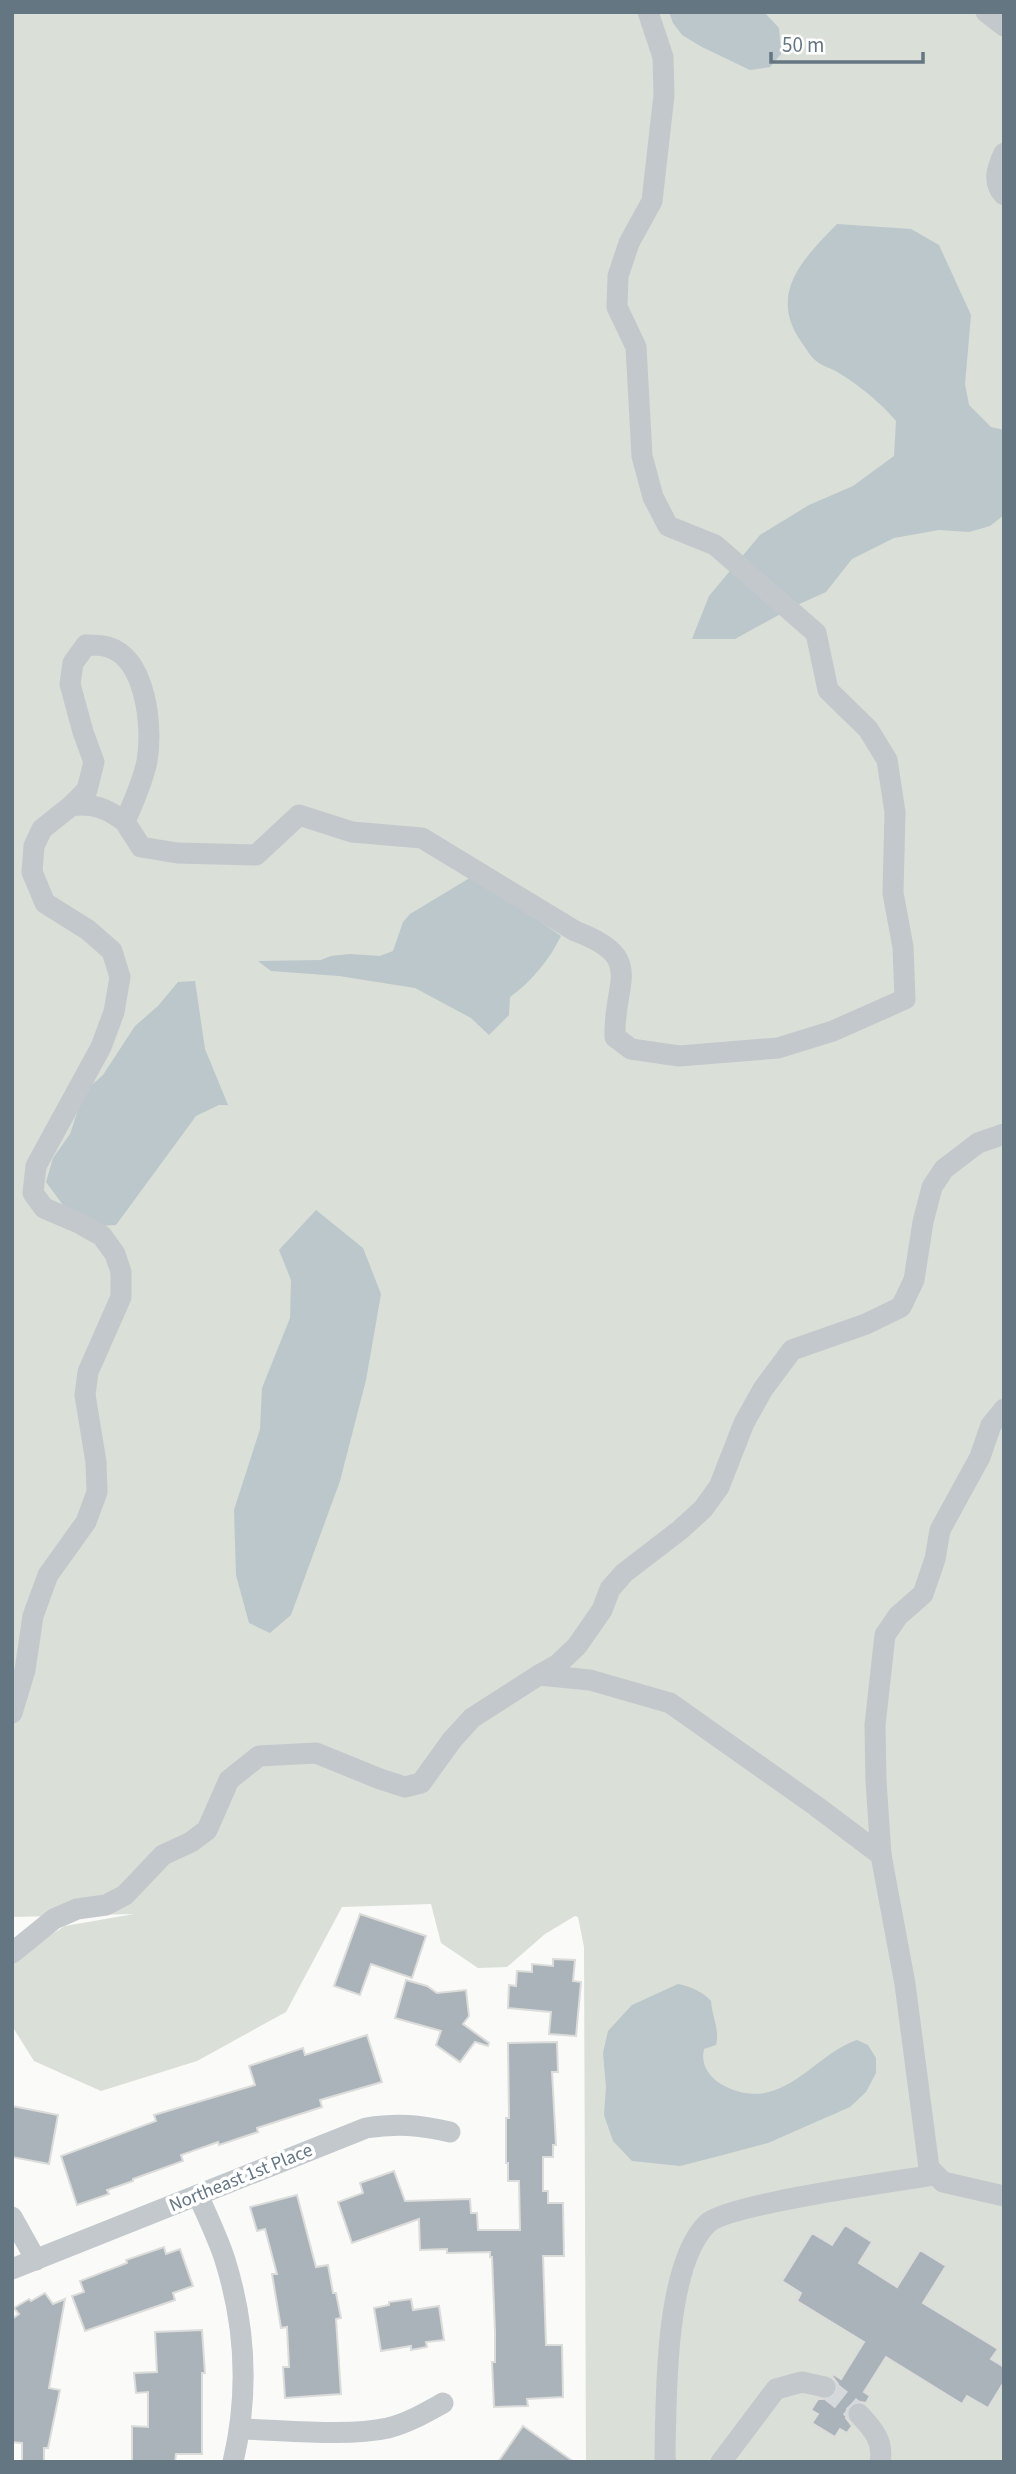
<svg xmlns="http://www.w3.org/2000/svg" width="1016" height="2474" font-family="'Source Sans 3',sans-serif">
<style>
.green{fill:#dadfd7}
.water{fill:#bbc7cb}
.building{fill:#aab3b9;stroke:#dcdcda;stroke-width:2}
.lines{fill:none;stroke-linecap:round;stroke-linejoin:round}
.minor-tunnel{stroke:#d5d9db;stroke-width:21;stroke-dasharray:21 10;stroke-linecap:butt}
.minor{stroke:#c3c8cc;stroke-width:21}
.labels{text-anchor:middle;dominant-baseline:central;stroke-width:7;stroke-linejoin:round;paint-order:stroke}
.street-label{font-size:19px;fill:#657683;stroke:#fff}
</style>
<rect width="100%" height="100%" fill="#fafaf8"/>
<polygon class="green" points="12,12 1004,12 1004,2462 586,2462 584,1947 578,1917 575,1916 545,1934 507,1967 478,1968 441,1943 431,1904 342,1907 286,2012 197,2061 101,2091 34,2061 12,2026 12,1959 65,1926 134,1914 12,1917"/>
<g class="water">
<polygon points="669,12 764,12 779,28 781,54 770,67 750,70 702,47 682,35 673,23"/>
<path d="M837,224l74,5 28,16 32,70 -6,69 4,21 22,22 13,3v85l-14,11 -21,6 -30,-2 -45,8 -42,21 -26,33 -31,14 -60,33h-43l17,-43 51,-61 49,-30 44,-19 41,-30 2,-35c-16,-19 -36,-35 -57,-48 -7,-5 -18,-7 -24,-13 -5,-4 -9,-12 -13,-17 -35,-49 1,-84 35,-119z"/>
<path d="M473,876l88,60c-11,23 -30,46 -51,61l-1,18 -20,20 -18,-17 -56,-30 -76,-12 -68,-5 -13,-10 63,-1 10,-4 19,-2 30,2 13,-5 10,-29 7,-8z"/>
<polygon points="195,981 205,1049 228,1105 219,1105 196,1116 116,1225 98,1226 78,1215 63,1205 46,1182 53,1158 70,1134 84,1092 103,1075 135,1026 158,1006 178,982"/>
<polygon points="316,1210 363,1248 381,1294 366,1380 340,1481 291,1615 270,1633 249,1623 236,1575 234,1510 260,1429 262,1388 290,1318 291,1280 279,1250"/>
<path d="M678,1984c12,2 25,8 33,17 1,16 9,28 5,44l-12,4c-8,32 39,51 65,43 33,-9 56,-41 88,-52l11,5 8,13v15l-10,19 -16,15 -82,36 -49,13 -39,10 -48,-5 -19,-20 -9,-26 2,-28 -3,-34 5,-22 24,-26z"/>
</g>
<g class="building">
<polygon points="360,1914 426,1936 412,1978 371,1964 360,1995 334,1986"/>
<polygon points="553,1959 575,1960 573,1981 581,1982 576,2036 549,2034 551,2012 508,2008 509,1985 516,1986 517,1971 532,1972 532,1964 553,1966"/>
<polygon points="406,1980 427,1986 437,1993 466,1990 469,2016 463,2024 489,2043 488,2046 475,2042 460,2062 436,2045 441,2031 395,2018"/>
<polygon points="367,2035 382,2082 320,2100 322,2107 257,2128 258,2132 219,2145 218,2142 181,2155 183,2161 133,2179 133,2181 107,2190 109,2194 77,2205 61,2156 156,2121 154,2115 255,2085 249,2066 303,2048 305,2055"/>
<polygon points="557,2042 558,2072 552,2072 556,2145 553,2145 553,2157 543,2157 543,2191 548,2191 548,2203 563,2203 564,2256 543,2256 546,2345 562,2345 563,2397 527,2399 528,2406 494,2407 492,2362 495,2362 495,2331 492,2257 490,2257 490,2252 447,2253 447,2249 420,2250 419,2219 352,2243 338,2202 363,2193 360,2183 394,2171 405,2201 470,2199 471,2213 477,2213 478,2230 520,2230 519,2181 508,2181 508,2163 506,2163 506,2118 509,2118 508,2043"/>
<polygon points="12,2106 58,2115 49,2164 12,2157"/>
<polygon points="297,2195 316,2267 328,2265 333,2293 336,2293 341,2318 336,2319 341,2394 285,2398 283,2367 289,2367 287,2327 281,2328 272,2274 277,2274 265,2229 257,2231 250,2207"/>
<polygon points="845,2225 872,2242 859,2263 897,2287 920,2250 946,2266 923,2303 998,2349 991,2359 1004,2367 1004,2382 988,2408 967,2396 962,2404 886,2357 864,2392 870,2396 866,2403 855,2401 847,2409 846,2418 852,2426 847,2433 840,2429 835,2437 812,2423 818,2414 811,2410 818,2399 830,2399 838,2390 838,2384 832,2376 833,2374 841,2379 864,2342 797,2301 801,2293 782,2281 812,2233 832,2245"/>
<polygon points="164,2247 166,2254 180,2249 193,2286 173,2293 175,2300 85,2331 72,2296 84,2292 80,2281 127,2263 126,2260"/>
<polygon points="45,2293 53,2304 65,2299 49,2388 60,2390 48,2448 44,2448 44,2462 22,2462 22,2443 12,2442 12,2319 19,2314 14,2308 29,2299 31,2301"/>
<polygon points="411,2299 413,2310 439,2306 444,2340 426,2342 427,2347 411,2350 411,2346 381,2351 374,2308 389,2305 389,2302"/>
<polygon points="202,2330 205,2373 202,2373 202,2454 176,2454 175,2462 132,2462 132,2426 148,2427 148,2392 136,2393 134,2373 157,2372 155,2332"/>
<polygon points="523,2426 574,2462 498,2462"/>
</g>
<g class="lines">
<polyline class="minor-tunnel" points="825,2387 859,2414"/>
<g class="minor">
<polyline points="986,12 1004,26"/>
<path d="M1004,153c-7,15 -12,29 0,42"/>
<path d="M71,806c21,-4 37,3 54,16"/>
<polyline points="539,1675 557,1665 577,1646 602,1610 610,1589 624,1573 680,1530 703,1509 719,1487 744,1423 763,1389 792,1350 866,1324 901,1307 914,1280 923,1222 932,1187 944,1169 978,1143 1004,1134"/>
<path d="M12,1713l13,-43 8,-54 15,-41 38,-53 11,-30 -1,-30 -11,-67 3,-23 33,-75v-25l-6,-18 -13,-18 -23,-13 -35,-15 -11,-15 3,-27 65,-119 13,-35 6,-35 -8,-26 -24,-21 -43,-27 -13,-31 2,-26 8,-17 29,-23 16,-16 7,-28 -11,-30 -13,-48 3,-21 13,-18c7,0 16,0 22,2 38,11 45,80 39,114 -4,21 -14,41 -22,61l16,25 36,6 79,2 43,-40 53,17 70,6 153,93c72,27 38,50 40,106l16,12 48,7 99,-8 55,-17 72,-32 -2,-52 -10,-54 2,-81 -8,-52 -19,-31 -40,-39 -12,-57 -101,-88 -47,-19 -15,-29 -11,-41 -6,-109 -19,-40 1,-31 11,-33 23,-42 12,-106 -1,-38 -15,-45"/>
<polyline points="881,1855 876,1781 875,1725 885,1635 898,1616 923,1594 935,1559 940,1530 980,1457 991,1425 1004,1409"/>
<polyline points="12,1953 54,1919 77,1909 106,1905 125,1895 163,1855 191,1842 207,1830 229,1780 259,1756 316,1753 380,1779 405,1787 421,1783 452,1740 472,1718 539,1675 590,1680 670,1703 816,1806 881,1855 905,1984 929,2168 943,2182 1004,2196"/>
<path d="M198,2195c9,21 20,43 27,65 21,67 24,134 8,202"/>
<polyline points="12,2217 36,2260"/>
<path d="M12,2269l354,-141c32,-5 53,-3 84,4"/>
<path d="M859,2414c14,15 25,27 21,48"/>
<path d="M241,2429c42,1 107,8 147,-1 20,-5 37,-15 55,-25"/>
<path d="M666,2462l-1,-3c1,-57 -1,-195 43,-236 21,-19 189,-42 227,-48"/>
<polyline points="721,2462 776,2389 802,2382 825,2387"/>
</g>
</g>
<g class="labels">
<g class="street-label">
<text transform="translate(241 2178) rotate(-22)">Northeast 1st Place</text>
</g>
</g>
<rect width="1016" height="2474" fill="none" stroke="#657683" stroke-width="28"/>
<path d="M771 52v10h152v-10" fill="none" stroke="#657683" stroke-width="3.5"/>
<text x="782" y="52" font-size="21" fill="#657683" stroke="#ffffff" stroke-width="5" paint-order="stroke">50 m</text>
</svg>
